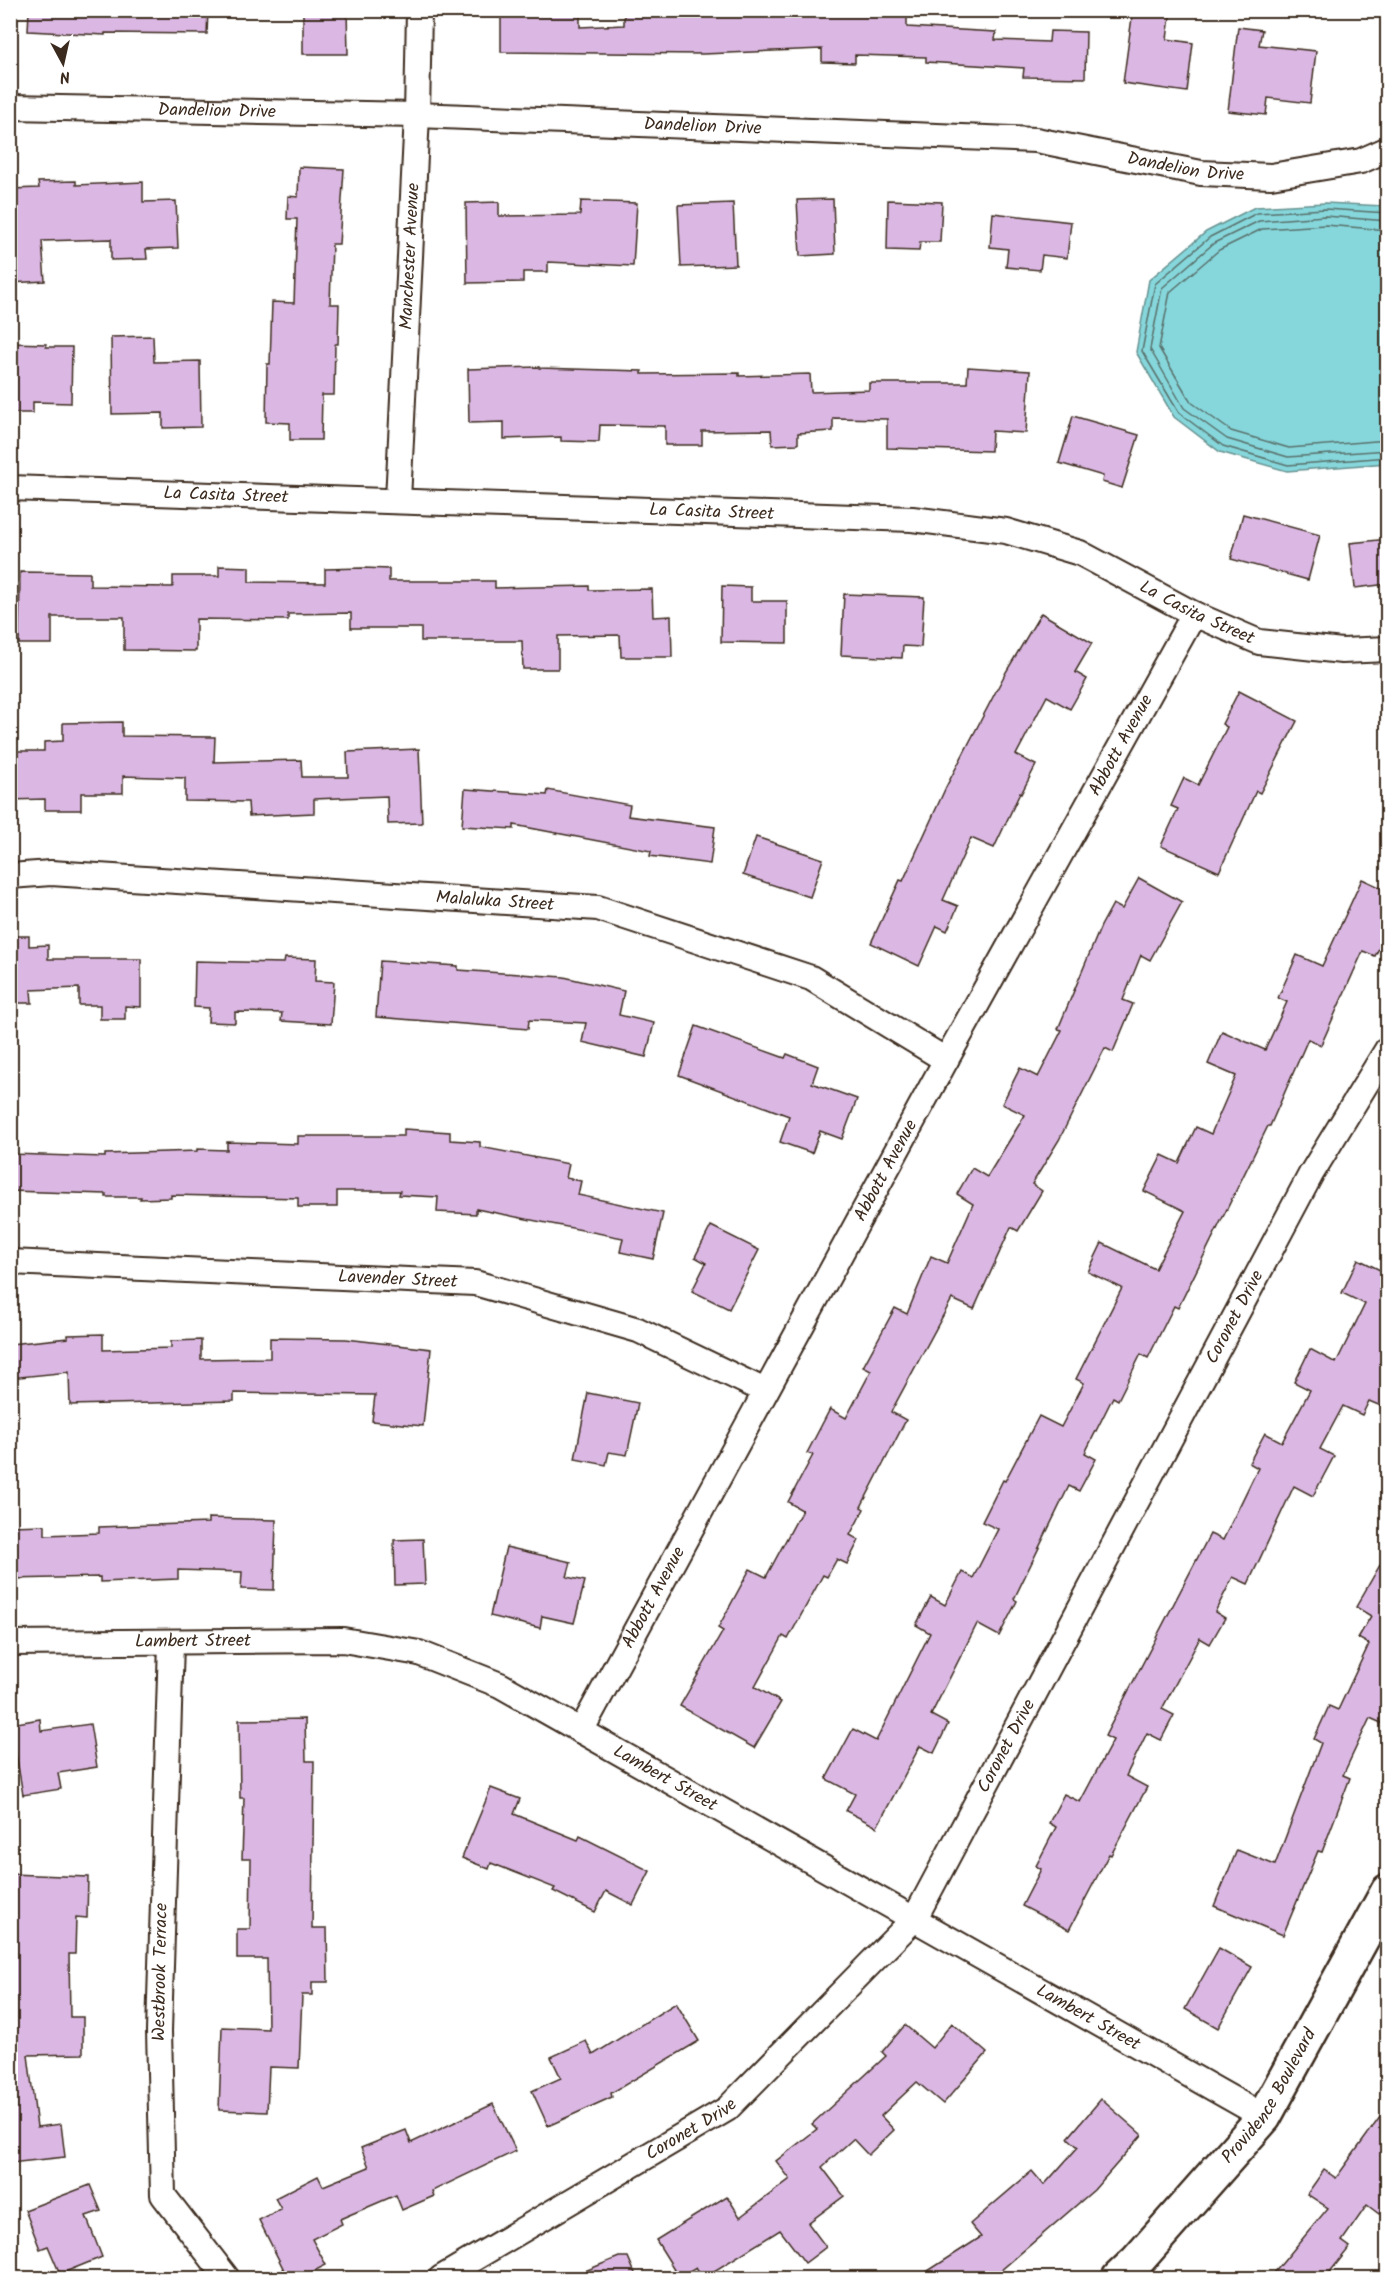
<svg xmlns="http://www.w3.org/2000/svg" width="1398" height="2289" font-family="Kalam,sans-serif">
<style>
.water{fill:#86d7dc;stroke:#689290;stroke-width:1.5}
.lines{fill:none;stroke-linecap:round;stroke-linejoin:round}
.shore{stroke:#596f6a;stroke-width:1.5}
.building{fill:#dbb8e3;stroke:#3b2a1e;stroke-width:1.5}
.street-casing{stroke:#3b2a1e;stroke-width:28}
.secondary-casing{stroke:#3b2a1e;stroke-width:38}
.street{stroke:#fff;stroke-width:24}
.secondary{stroke:#fff;stroke-width:33}
.labels{text-anchor:middle;dominant-baseline:central;stroke-width:4.5;stroke-linejoin:round;paint-order:stroke}
.street-label{font-size:18px;fill:#3b2a1e;stroke:#fff}
</style>
<rect width="100%" height="100%" fill="#fff"/>
<filter id="ink" filterUnits="userSpaceOnUse"><feTurbulence type="fractalNoise" baseFrequency=".0167" numOctaves="2"/><feDisplacementMap in="SourceGraphic" scale="12" xChannelSelector="R" yChannelSelector="G"/><feConvolveMatrix kernelMatrix="1 2 1 2 8 2 1 2 1" color-interpolation-filters="sRGB"/></filter>
<g filter="url(#ink)">
<polygon class="water" points="1325,203 1384,206 1387,209 1387,463 1287,471 1220,452 1174,417 1136,352 1149,280 1206,232 1255,207"/>
<g class="lines">
<g class="shore">
<polyline points="1388,213 1325,209 1257,213 1210,237 1155,284 1142,351 1179,413 1223,446 1288,465 1388,457"/>
<polyline points="1388,221 1325,216 1259,221 1214,243 1162,288 1150,349 1184,408 1227,439 1288,457 1388,450"/>
<polyline points="1388,230 1325,225 1262,229 1219,250 1170,292 1159,348 1191,402 1231,431 1289,448 1388,440"/>
</g>
</g>
<g class="building">
<polygon points="29,10 208,10 207,34 105,33 105,35 28,31"/>
<polygon points="303,10 347,10 348,54 303,54"/>
<polygon points="501,10 580,10 580,27 624,25 624,10 882,10 882,17 907,17 907,27 996,32 995,40 1049,42 1050,31 1086,32 1085,78 1023,77 1024,68 926,62 926,57 855,55 855,63 822,62 822,49 703,54 501,52"/>
<polygon points="1133,10 1171,10 1167,39 1193,43 1187,92 1123,83"/>
<polygon points="1238,27 1262,30 1259,45 1316,51 1310,103 1268,98 1266,115 1228,111"/>
<polygon points="299,167 344,169 339,244 332,244 330,304 339,304 338,344 335,344 334,395 322,395 321,440 290,440 290,423 266,422 267,364 270,364 272,302 294,303 297,219 287,219 288,196 298,197"/>
<polygon points="76,181 76,185 143,182 143,202 176,201 178,248 146,249 147,259 111,260 111,239 42,241 45,281 10,283 10,189 39,188 38,182"/>
<polygon points="833,199 835,254 800,256 797,200"/>
<polygon points="888,200 942,202 940,242 920,242 919,251 887,250"/>
<polygon points="581,201 637,203 633,266 548,262 548,272 523,272 523,282 467,283 466,203 499,202 499,216 580,215"/>
<polygon points="733,203 736,265 681,267 678,205"/>
<polygon points="993,213 1071,222 1067,258 1042,255 1040,270 1006,267 1008,249 990,247"/>
<polygon points="153,336 154,362 200,361 201,427 163,428 163,413 112,414 111,337"/>
<polygon points="10,343 46,344 46,347 72,347 71,403 33,402 33,413 10,413"/>
<polygon points="539,367 539,368 642,371 642,374 739,373 739,376 810,374 811,392 869,390 869,383 967,383 968,367 1030,371 1026,433 992,431 991,451 887,448 887,419 833,418 833,431 798,433 798,444 772,445 771,430 702,431 702,445 665,445 665,426 600,425 599,442 561,441 561,437 504,439 504,422 469,423 468,369"/>
<polygon points="1073,416 1139,435 1122,488 1102,482 1103,476 1059,463"/>
<polygon points="1243,514 1320,535 1308,580 1231,559"/>
<polygon points="1388,539 1388,584 1355,588 1350,543"/>
<polygon points="219,566 249,567 249,582 325,583 325,569 363,568 389,569 389,581 495,581 495,588 589,586 589,590 652,589 653,617 671,616 672,657 621,657 620,635 558,636 558,669 523,669 522,641 421,641 421,628 351,628 351,613 288,614 288,620 196,619 196,651 124,650 124,617 52,617 52,644 19,644 20,572 90,573 90,586 173,587 173,576 219,576"/>
<polygon points="722,586 751,587 751,601 787,601 787,643 721,642"/>
<polygon points="844,594 924,597 921,647 903,646 902,658 841,655"/>
<polygon points="1041,613 1092,643 1075,672 1087,679 1070,709 1047,696 1016,755 1036,765 1021,794 1020,793 994,848 971,838 943,900 958,906 947,931 937,926 919,966 871,943 900,880 903,881 946,787 1006,672"/>
<polygon points="1239,691 1297,721 1260,793 1256,791 1219,872 1161,846 1178,809 1171,806 1184,778 1198,785 1227,727 1222,724"/>
<polygon points="122,722 122,736 215,737 214,762 301,760 302,777 348,777 347,752 419,749 422,823 388,824 387,796 314,799 314,813 249,816 248,802 185,801 185,778 123,776 123,793 81,793 81,810 45,810 45,799 10,800 10,751 44,751 44,742 63,741 63,723"/>
<polygon points="465,789 547,795 548,790 630,805 628,816 715,827 710,864 650,856 651,851 514,825 514,829 462,826"/>
<polygon points="756,837 823,859 810,897 743,875"/>
<polygon points="1139,878 1182,902 1150,960 1141,955 1123,1000 1133,1004 1113,1052 1105,1048 1059,1140 1032,1184 1042,1191 1018,1231 1011,1227 974,1309 952,1299 891,1412 906,1420 861,1507 864,1509 850,1535 859,1540 847,1564 837,1559 827,1577 823,1575 788,1639 783,1636 755,1687 781,1702 754,1748 680,1706 723,1631 718,1628 750,1569 766,1577 802,1510 788,1502 813,1455 807,1453 830,1409 846,1418 871,1371 863,1367 895,1308 907,1314 931,1256 947,1263 973,1204 957,1194 972,1168 987,1177 1025,1115 1002,1104 1020,1068 1038,1077 1062,1030 1058,1029 1101,926 1113,904 1122,909"/>
<polygon points="1362,879 1388,891 1388,930 1375,956 1363,951 1321,1045 1308,1039 1270,1126 1268,1126 1178,1308 1174,1306 1148,1358 1141,1354 1118,1400 1113,1397 1085,1453 1096,1459 1079,1491 1069,1486 1014,1599 1017,1601 999,1636 977,1624 931,1715 948,1724 934,1753 920,1746 877,1827 846,1811 855,1794 826,1779 853,1729 876,1741 930,1633 916,1625 931,1597 945,1605 962,1572 973,1578 998,1529 982,1522 1003,1480 1005,1481 1039,1416 1061,1427 1084,1383 1076,1379 1122,1288 1088,1272 1102,1243 1155,1269 1185,1211 1144,1191 1162,1155 1179,1163 1196,1127 1211,1134 1236,1076 1208,1064 1222,1031 1265,1050 1287,1002 1278,998 1297,955 1322,966"/>
<polygon points="10,936 29,936 29,946 48,945 48,959 141,959 141,1007 125,1006 125,1019 100,1019 100,1005 79,1005 79,988 31,990 32,1003 10,1003"/>
<polygon points="285,958 316,959 315,981 334,982 331,1024 281,1021 282,1013 235,1012 235,1023 208,1022 209,1008 194,1007 195,961 284,963"/>
<polygon points="380,961 458,966 458,970 564,977 624,991 619,1015 654,1023 646,1057 582,1042 586,1023 529,1020 528,1029 376,1017"/>
<polygon points="696,1026 785,1058 787,1054 818,1066 812,1083 857,1099 842,1139 820,1131 812,1153 780,1142 789,1116 679,1075"/>
<polygon points="404,1129 450,1132 450,1140 480,1142 480,1147 569,1164 566,1178 581,1181 578,1195 663,1213 653,1259 620,1252 623,1238 476,1209 476,1214 437,1212 438,1197 399,1195 400,1191 337,1191 337,1207 298,1207 298,1198 171,1195 171,1198 140,1199 141,1197 106,1197 106,1194 10,1191 10,1154 105,1157 105,1154 197,1151 197,1149 227,1150 227,1142 298,1144 298,1136 404,1136"/>
<polygon points="711,1226 759,1250 729,1309 692,1291 706,1263 695,1257"/>
<polygon points="1358,1259 1382,1271 1388,1260 1388,1393 1381,1406 1369,1401 1362,1415 1343,1406 1320,1449 1334,1456 1313,1496 1294,1486 1248,1584 1233,1577 1215,1612 1225,1618 1210,1644 1200,1638 1162,1709 1174,1715 1161,1740 1147,1733 1126,1776 1147,1787 1111,1855 1109,1854 1069,1930 1022,1906 1041,1869 1036,1866 1056,1827 1049,1823 1064,1794 1080,1802 1113,1740 1105,1736 1210,1534 1223,1540 1258,1468 1249,1463 1265,1433 1282,1442 1310,1390 1294,1382 1310,1349 1336,1363 1365,1304 1342,1293"/>
<polygon points="103,1334 103,1350 171,1348 171,1341 201,1340 201,1359 270,1358 270,1338 346,1339 431,1349 423,1426 372,1421 375,1395 234,1393 234,1401 70,1405 69,1372 10,1378 10,1344 68,1338 68,1335"/>
<polygon points="588,1393 638,1403 627,1455 609,1452 606,1465 575,1459"/>
<polygon points="208,1518 276,1520 274,1590 241,1589 242,1572 178,1570 178,1579 100,1582 100,1577 10,1579 10,1526 45,1525 45,1535 99,1533 99,1527 208,1523"/>
<polygon points="423,1539 425,1584 395,1585 394,1540"/>
<polygon points="506,1547 571,1562 567,1577 585,1581 574,1623 542,1616 540,1628 490,1616"/>
<polygon points="1388,1551 1388,1726 1370,1718 1343,1775 1350,1778 1322,1852 1318,1851 1283,1935 1214,1906 1237,1850 1275,1865 1321,1743 1314,1739 1329,1706 1338,1710 1369,1644 1358,1638 1371,1616 1356,1607"/>
<polygon points="40,1719 41,1731 90,1724 97,1767 58,1773 61,1789 23,1795 11,1724"/>
<polygon points="305,1719 306,1761 314,1761 312,1928 327,1928 328,1982 312,1982 312,1995 302,1995 299,2068 269,2067 267,2112 219,2110 222,2027 268,2029 267,1959 237,1959 237,1929 250,1929 251,1859 242,1859 244,1798 240,1798 239,1720"/>
<polygon points="491,1788 520,1799 514,1814 578,1840 580,1836 650,1871 633,1905 606,1891 595,1912 553,1891 555,1888 491,1863 489,1869 462,1858"/>
<polygon points="10,1874 88,1877 87,1918 76,1917 75,1954 69,1954 70,2017 83,2017 83,2054 28,2055 37,2127 61,2124 65,2157 10,2163"/>
<polygon points="1219,1948 1252,1967 1218,2028 1185,2009"/>
<polygon points="676,2003 699,2041 611,2093 612,2097 548,2126 532,2091 561,2078 551,2057 586,2041 593,2055"/>
<polygon points="952,2023 987,2053 943,2104 917,2082 881,2116 894,2130 868,2155 853,2139 822,2167 844,2196 808,2223 826,2247 805,2263 780,2230 703,2278 696,2267 679,2277 656,2240 727,2196 740,2217 790,2179 776,2161 817,2129 812,2124 886,2056 882,2052 905,2025 932,2048"/>
<polygon points="1101,2099 1142,2135 1094,2190 992,2278 917,2278 981,2237 970,2224 1032,2171 1044,2185 1078,2147 1068,2138"/>
<polygon points="493,2104 516,2151 432,2191 434,2196 402,2210 396,2195 340,2219 342,2224 312,2239 326,2265 300,2278 288,2278 259,2220 281,2209 275,2198 318,2176 323,2186 369,2167 361,2148 406,2130 411,2143"/>
<polygon points="1388,2106 1388,2202 1379,2214 1367,2205 1342,2241 1350,2247 1325,2278 1270,2278 1328,2208 1307,2194 1324,2170 1336,2178"/>
<polygon points="90,2185 101,2211 86,2216 102,2257 60,2274 48,2246 40,2249 25,2210"/>
<polygon points="619,2257 628,2257 637,2278 568,2278"/>
</g>
<g class="lines">
<defs>
<g id="street">
<path id="s1" d="M10,107l407,8 619,25 165,33 70,3 90,-15 27,-12"/>
<path id="s2" d="M10,488l902,31 94,12 74,22 114,61 65,28 83,9 46,-2"/>
<path id="s3" d="M398,500l19,-385 2,-105"/>
<path id="s4" d="M10,876l41,-3 547,35 213,70 135,82"/>
<path id="s5" d="M10,1262l465,21 163,47 127,61"/>
<path id="s6" d="M10,1643l333,-3 76,13 81,32 764,432"/>
<polyline points="171,1643 159,2031 163,2195 227,2278"/>
<path id="s7" d="M581,1731l365,-671 248,-446"/>
<path id="s8" d="M441,2278l286,-169 188,-191 396,-744 77,-126"/>
</g>
<g id="secondary">
<path id="s9" d="M1119,2278l18,-17 127,-144 124,-226"/>
</g>
</defs>
<use href="#street" class="street-casing"/>
<use href="#secondary" class="secondary-casing"/>
<use href="#street" class="street"/>
<use href="#secondary" class="secondary"/>
</g>
</g>
<g class="labels">
<g class="street-label">
<text stroke="none"><textPath href="#s1" startOffset="207">Dandelion Drive</textPath></text>
<text stroke="none"><textPath href="#s1" startOffset="693">Dandelion Drive</textPath></text>
<text stroke="none"><textPath href="#s1" startOffset="1179">Dandelion Drive</textPath></text>
<text stroke="none"><textPath href="#s3" startOffset="244">Manchester Avenue</textPath></text>
<text stroke="none"><textPath href="#s2" startOffset="216">La Casita Street</textPath></text>
<text stroke="none"><textPath href="#s2" startOffset="702">La Casita Street</textPath></text>
<text stroke="none"><textPath href="#s2" startOffset="1206">La Casita Street</textPath></text>
<text stroke="none"><textPath href="#s7" startOffset="1124">Abbott Avenue</textPath></text>
<text stroke="none"><textPath href="#s4" startOffset="486">Malaluka Street</textPath></text>
<text stroke="none"><textPath href="#s7" startOffset="638">Abbott Avenue</textPath></text>
<text stroke="none"><textPath href="#s5" startOffset="388">Lavender Street</textPath></text>
<text stroke="none"><textPath href="#s8" startOffset="1281">Coronet Drive</textPath></text>
<text stroke="none"><textPath href="#s7" startOffset="152">Abbott Avenue</textPath></text>
<text stroke="none"><textPath href="#s6" startOffset="183">Lambert Street</textPath></text>
<text stroke="none"><textPath href="#s8" startOffset="795">Coronet Drive</textPath></text>
<text stroke="none"><textPath href="#s6" startOffset="687">Lambert Street</textPath></text>
<text transform="translate(161 1972) rotate(-89)">Westbrook Terrace</text>
<text stroke="none"><textPath href="#s6" startOffset="1173">Lambert Street</textPath></text>
<text stroke="none"><textPath href="#s9" startOffset="237">Providence Boulevard</textPath></text>
<text stroke="none"><textPath href="#s8" startOffset="291">Coronet Drive</textPath></text>
</g>
</g>
<rect width="1398" height="2289" fill="none" stroke="#fff" stroke-width="36"/>
<rect x="18" y="18" width="1362" height="2253" fill="none" stroke="#3b2a1e" stroke-width="2" filter="url(#ink)"/>
<g transform="translate(63 63) rotate(172)" stroke="#ffffff" stroke-width="4.5" paint-order="stroke">
<path d="M0-4.5L10 22L0 15L-10 22Z" fill="#3b2a1e"/>
<text y="-9" font-size="16" font-weight="bold" text-anchor="middle" fill="#3b2a1e">N</text>
</g>
</svg>
